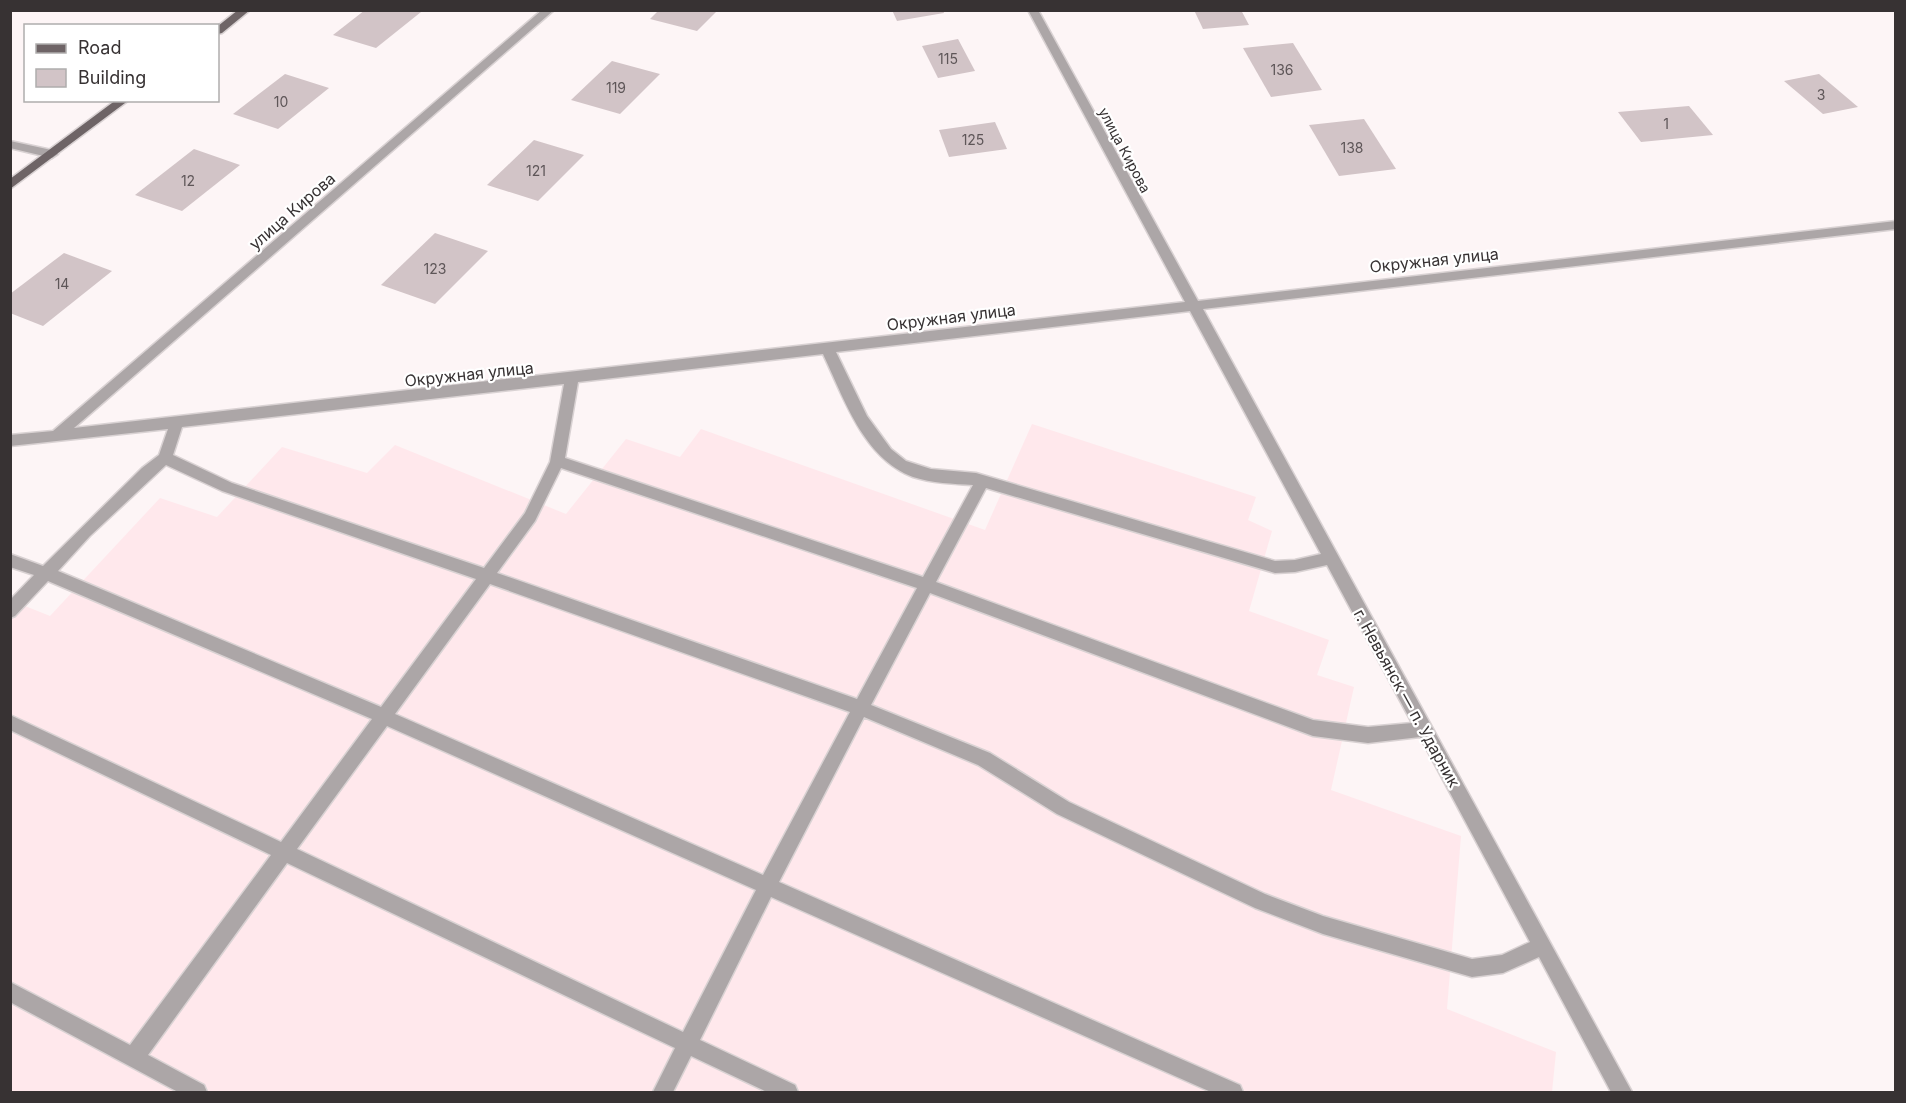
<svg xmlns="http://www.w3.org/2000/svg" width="1906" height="1103" font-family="Inter,sans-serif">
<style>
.built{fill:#ffe8ec}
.building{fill:#d2c4c7}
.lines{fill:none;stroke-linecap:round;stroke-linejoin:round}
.minor-casing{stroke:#d9d2d3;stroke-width:3}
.major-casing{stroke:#d9d2d3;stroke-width:3}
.minor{fill:#aca6a7;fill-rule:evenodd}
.major{fill:#6e6466;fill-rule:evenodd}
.labels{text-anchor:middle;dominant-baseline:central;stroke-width:4.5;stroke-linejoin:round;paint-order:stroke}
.number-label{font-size:14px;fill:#5e5658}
.far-street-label{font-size:14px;fill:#373233;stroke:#fff}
.street-label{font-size:16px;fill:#373233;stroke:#fff}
</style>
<rect width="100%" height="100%" fill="#fdf5f6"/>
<polygon class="built" points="1032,424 1256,497 1248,520 1272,531 1249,611 1329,640 1317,675 1354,687 1331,790 1461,836 1447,1009 1556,1052 1552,1092 11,1092 10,600 50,616 160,498 217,517 282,447 367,473 395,445 566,514 626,439 680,457 701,429 985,530"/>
<g class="building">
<polygon points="365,10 415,10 421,12 376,48 333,35"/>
<polygon points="659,10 718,10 697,31 650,19"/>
<polygon points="892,10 943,10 944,13 897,21"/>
<polygon points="1194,10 1241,10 1249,25 1203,29"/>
<polygon points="958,39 975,71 938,78 922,46"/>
<polygon points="1293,43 1322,90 1271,97 1243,48"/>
<polygon points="612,61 660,74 620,114 571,100"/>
<polygon points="285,74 329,88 278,129 233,114"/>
<polygon points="1819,74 1858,107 1823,114 1784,81"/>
<polygon points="1689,106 1713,135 1641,142 1618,112"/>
<polygon points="1364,119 1396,169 1339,176 1309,125"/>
<polygon points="995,122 1007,149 949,157 939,130"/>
<polygon points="534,140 584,155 538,201 487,185"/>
<polygon points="194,149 240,165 182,211 135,195"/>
<polygon points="435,233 488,251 435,304 381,285"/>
<polygon points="64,253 112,271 43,326 10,313 10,294"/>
</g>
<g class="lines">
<defs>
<g id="minor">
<path d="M542,10h12l-480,418 1111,-126 -157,-292h10l160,291 698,-80v8l-693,80 429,783h-21l-72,-135 -36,16 -31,4 -149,-43 -68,-26 -198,-94 -79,-49 -114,-48 -85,165 461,203 3,7h-32l-440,-195 -71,143 95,45 3,7h-31l-76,-36 -18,36h-20l22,-44 -388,-185 -139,192 56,30 3,7h-29l-168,-90v-20l120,63 141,-190 -261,-125v-15l271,127 91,-123 -324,-138 -33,35 -5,2v-18l24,-25 -24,-8v-13l33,12 99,-98 17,-13 9,-26 -158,17v-11l43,-4zM1190,311l131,243 -26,6 -20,1 -299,-88 -45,-4 -25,-8 -15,-12 -24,-33 -31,-64zM823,354c21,44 40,104 90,123 19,6 40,7 60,8l-50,92 -358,-119 13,-76zM564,384l-14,78 -25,51 -41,55 -252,-85 -59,-28 9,-28zM166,465l56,26 254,88 -95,128 -323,-136 32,-35zM561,468l356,120 -60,111 -360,-126 38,-52zM986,488l289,85 20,-1 32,-7 85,158 -44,4 -55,-7 -377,-138zM490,584l360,128 -87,163 -368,-161zM930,593l383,143 55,7 52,-6 110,205 -28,13 -30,4 -149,-43 -58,-22 -196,-92 -79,-49 -119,-48zM387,726l369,164 -73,142 -386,-183z"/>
<polygon points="10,141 56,151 58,154 52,158 10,148"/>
</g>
<g id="major">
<polygon points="238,10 250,10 222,33 218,34 218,26"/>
<polygon points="116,100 129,100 10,189 10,179"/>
</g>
</defs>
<use href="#minor" class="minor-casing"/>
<use href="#major" class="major-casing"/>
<use href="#minor" class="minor"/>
<use href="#major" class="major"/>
</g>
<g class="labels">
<g class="number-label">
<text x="948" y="58">115</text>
<text x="1282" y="69">136</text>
<text x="616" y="87">119</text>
<text x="1821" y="94">3</text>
<text x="281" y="101">10</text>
<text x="1666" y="123">1</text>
<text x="973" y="139">125</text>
<text x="1352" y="147">138</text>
<text x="536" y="170">121</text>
<text x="188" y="180">12</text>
<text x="435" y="268">123</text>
<text x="62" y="283">14</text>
</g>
<g class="far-street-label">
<text transform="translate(1125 150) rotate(62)">улица Кирова</text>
</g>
<g class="street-label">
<text transform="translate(292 211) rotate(-41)">улица Кирова</text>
<text transform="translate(1434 260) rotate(-6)">Окружная улица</text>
<text transform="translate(951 317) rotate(-7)">Окружная улица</text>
<text transform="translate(469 374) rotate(-6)">Окружная улица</text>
<text transform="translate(1407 698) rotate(61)">г. Невьянск — п. Ударник</text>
</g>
</g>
<rect width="1906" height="1103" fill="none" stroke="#373233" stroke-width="24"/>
<rect x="24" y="24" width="195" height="78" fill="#ffffff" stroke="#afadad" stroke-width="1.5"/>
<rect x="36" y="44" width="30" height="9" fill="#6e6466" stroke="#afadad" stroke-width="1.5"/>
<text x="78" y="54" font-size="18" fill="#373233">Road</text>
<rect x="36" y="69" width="30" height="18" fill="#d2c4c7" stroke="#afadad" stroke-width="1.5"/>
<text x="78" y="84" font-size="18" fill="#373233">Building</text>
</svg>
